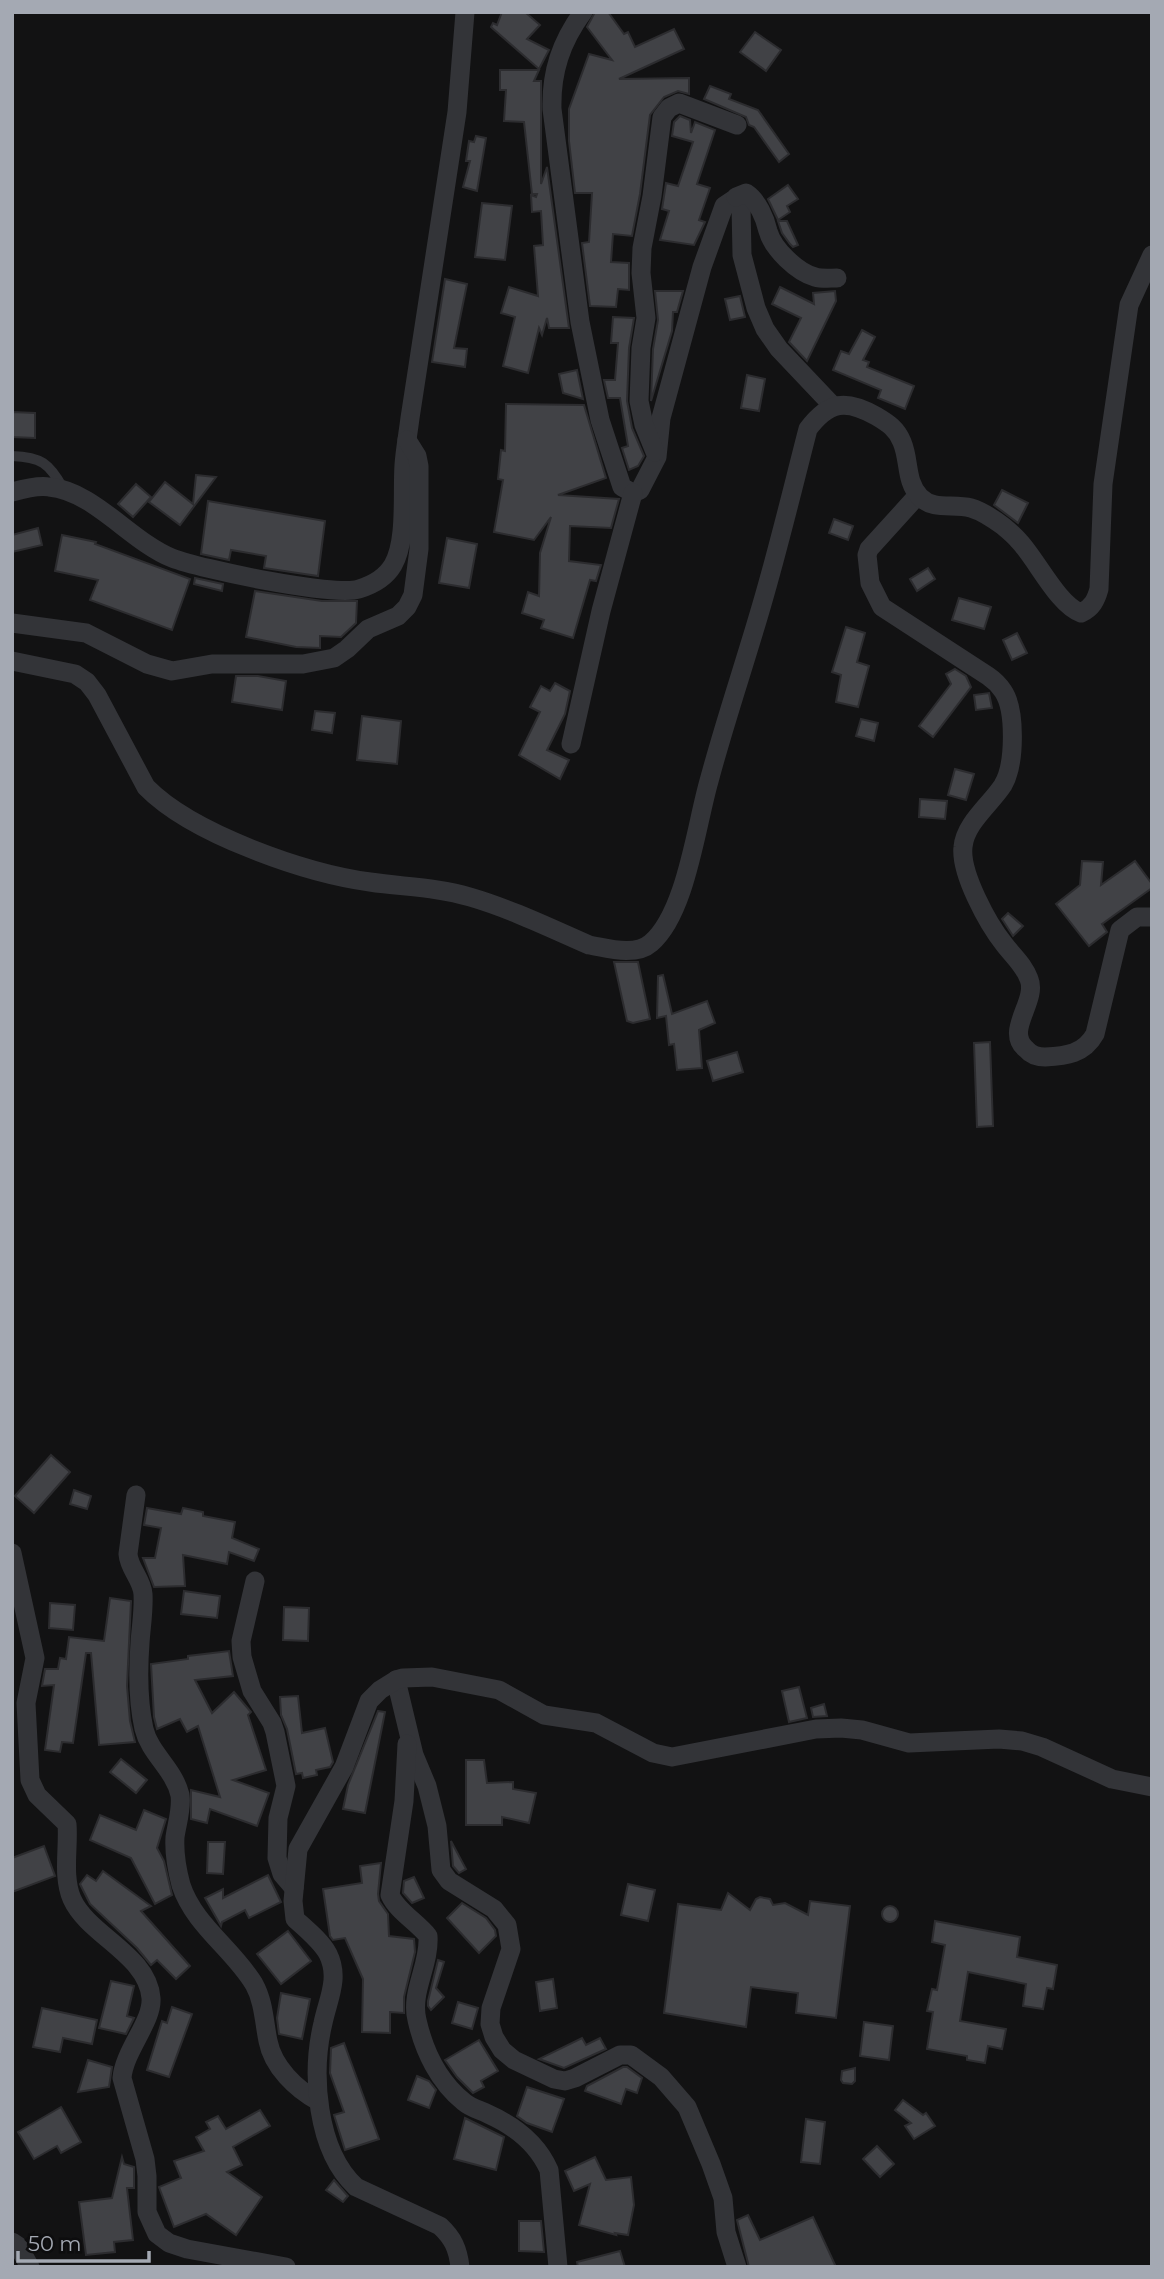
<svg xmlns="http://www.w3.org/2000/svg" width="1164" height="2279" font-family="Montserrat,sans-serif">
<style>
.building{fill:#414246;stroke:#2c2c2f;stroke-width:2}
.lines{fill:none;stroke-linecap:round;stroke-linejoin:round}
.lane{stroke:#333438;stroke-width:10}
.street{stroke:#333438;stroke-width:19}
</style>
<rect width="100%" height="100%" fill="#121213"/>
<g class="building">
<polygon points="502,12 525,12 540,25 527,39 549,50 539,69 491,27 493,23 497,25"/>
<polygon points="595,12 608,12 624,34 628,32 635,47 674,29 684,49 619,79 689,78 689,94 678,91 664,97 650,115 640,194 632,236 613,234 611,262 629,263 629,290 618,289 616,307 590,306 582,243 589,242 592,193 575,193 569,141 569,109 589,54 612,60 587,27"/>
<polygon points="755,32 781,50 766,71 740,52"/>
<polygon points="500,70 539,70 534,81 541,81 541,184 547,167 569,328 549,328 547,318 542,335 539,328 528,373 503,366 515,317 501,313 509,287 538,296 534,246 543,245 541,211 532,212 531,195 536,197 537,194 532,194 524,122 504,121 506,90 500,90"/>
<polygon points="710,86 731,94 729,99 758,110 789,154 779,162 754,127 749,125 746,117 704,99"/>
<polygon points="680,116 690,120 691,133 695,122 715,130 697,184 710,188 699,220 705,222 694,245 660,240 669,211 662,209 666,183 678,186 693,142 672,136 674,122"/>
<polygon points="476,136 486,138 477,191 463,187 470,161 466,161 469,141 474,142"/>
<polygon points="788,185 798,199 787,206 790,212 778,220 768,199"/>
<polygon points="482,203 512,206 505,260 475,257"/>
<polygon points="778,221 787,221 798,245 793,247 790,244 782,233"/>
<polygon points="445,279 467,284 454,348 467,349 465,367 432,362"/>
<polygon points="780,287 814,304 813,293 835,291 836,301 807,361 789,342 801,318 772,304"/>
<polygon points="655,291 683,291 677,312 673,312 672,331 651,401 653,349 658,320"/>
<polygon points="740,296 745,317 730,320 725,299"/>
<polygon points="613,317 634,318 629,348 627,401 632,428 644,456 638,466 629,470 622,448 628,446 620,398 608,398 604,380 615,380 618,343 611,343"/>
<polygon points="862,330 875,337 863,360 869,362 867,367 914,386 905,409 878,398 881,390 833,370 841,351 849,354"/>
<polygon points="577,370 583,399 563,393 559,374"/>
<polygon points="747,375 765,379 759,411 741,408"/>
<polygon points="506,404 584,405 606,478 558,495 619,499 611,528 570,526 569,561 601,565 596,581 590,580 573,638 541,628 544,620 522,613 528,592 539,596 540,553 551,517 534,540 494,532 503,480 498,479 501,450 505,451"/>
<polygon points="12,412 35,413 35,438 12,437"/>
<polygon points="196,475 216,477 180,525 149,502 165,482 193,504"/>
<polygon points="136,484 151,497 133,517 118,504"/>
<polygon points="1002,490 1028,503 1018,523 994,505"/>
<polygon points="208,501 325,521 318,576 264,568 266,556 231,550 229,560 201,554"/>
<polygon points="834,519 853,526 848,540 829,533"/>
<polygon points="38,528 42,545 12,552 12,535"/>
<polygon points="62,535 96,542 95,544 190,579 172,630 90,600 98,580 55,571"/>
<polygon points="447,538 477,544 469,588 439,583"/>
<polygon points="928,568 935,579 917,591 910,579"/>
<polygon points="195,578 223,584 222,591 194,584"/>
<polygon points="255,591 322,601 357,601 356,623 341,637 320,636 320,648 296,647 246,637"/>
<polygon points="959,598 991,607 984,629 952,620"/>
<polygon points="846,627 865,633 857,662 869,666 858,707 836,702 841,675 832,672"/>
<polygon points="1017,633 1027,653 1012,660 1003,640"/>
<polygon points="955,669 966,676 971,687 933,737 919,726 951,684 946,674"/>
<polygon points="236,676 258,676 286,681 282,710 232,702"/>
<polygon points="555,683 570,691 565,714 547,750 569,760 560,779 519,755 540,712 530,707 541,686 550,691"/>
<polygon points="989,693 992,708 976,710 974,695"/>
<polygon points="315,711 335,713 332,733 312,730"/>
<polygon points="362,716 401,721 397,764 357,760"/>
<polygon points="861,719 878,723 874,741 856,736"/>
<polygon points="955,769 974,774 966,800 948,795"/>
<polygon points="920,799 947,801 945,819 919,817"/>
<polygon points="1082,861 1103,862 1101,885 1135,861 1152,884 1152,888 1102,924 1107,932 1089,946 1056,904 1080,885"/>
<polygon points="1008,913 1023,926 1013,936 1002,919"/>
<polygon points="614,962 638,962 650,1019 633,1023 627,1021"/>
<polygon points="663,975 672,1014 707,1001 715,1023 699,1030 702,1068 677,1070 674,1044 669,1045 666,1016 657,1018 658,976"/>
<polygon points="990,1042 993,1126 977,1127 974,1043"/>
<polygon points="737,1052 743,1072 713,1081 707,1061"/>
<polygon points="51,1455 70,1472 34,1513 15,1496"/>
<polygon points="74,1490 91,1496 87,1509 70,1504"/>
<polygon points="147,1508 181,1514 183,1508 203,1512 203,1516 235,1522 232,1538 259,1549 254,1561 229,1552 227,1564 183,1555 185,1586 154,1587 143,1558 155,1558 161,1528 144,1525"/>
<polygon points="184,1591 220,1596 217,1618 181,1614"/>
<polygon points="110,1598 131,1601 127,1686 130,1721 135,1742 99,1745 91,1653 86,1653 73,1743 62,1742 60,1752 45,1750 54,1685 42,1686 45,1669 58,1669 60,1658 66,1659 69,1637 104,1641"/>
<polygon points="50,1603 75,1605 73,1630 49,1628"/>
<polygon points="284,1607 309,1608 308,1641 283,1640"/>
<polygon points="229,1651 233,1676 195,1680 212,1713 234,1692 251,1712 248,1715 266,1770 233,1780 269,1793 257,1826 210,1809 207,1823 191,1819 191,1790 220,1797 198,1726 187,1732 180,1719 157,1729 154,1717 151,1664 188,1659 188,1656"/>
<polygon points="799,1687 807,1718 789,1722 782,1691"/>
<polygon points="298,1696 302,1733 325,1728 333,1762 330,1767 316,1770 317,1775 303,1778 302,1773 296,1774 287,1729 281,1715 280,1697"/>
<polygon points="824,1704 827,1716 813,1717 811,1708"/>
<polygon points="378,1711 385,1712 365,1813 343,1809 348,1785"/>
<polygon points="121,1759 147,1780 136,1793 110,1772"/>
<polygon points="466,1760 484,1760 487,1783 513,1782 513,1789 536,1793 529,1823 502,1817 502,1825 466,1825"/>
<polygon points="144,1810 166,1819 157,1848 164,1861 172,1895 155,1904 131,1858 90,1840 100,1815 136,1830"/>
<polygon points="451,1841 466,1869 459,1873 453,1866"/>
<polygon points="208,1842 225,1842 223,1874 207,1873"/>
<polygon points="44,1846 55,1876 12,1892 12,1858"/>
<polygon points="381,1863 378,1894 379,1901 388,1914 389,1936 414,1939 415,1952 404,1997 404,2013 390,2012 390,2033 362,2032 363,1979 345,1938 333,1940 330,1936 323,1889 362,1883 360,1866"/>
<polygon points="103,1871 151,1906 141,1911 190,1966 176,1979 157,1960 151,1965 137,1948 90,1904 80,1884 87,1875 96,1881"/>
<polygon points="268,1875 281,1902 249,1918 245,1910 222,1922 221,1926 205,1898 223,1889 223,1898"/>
<polygon points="414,1877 424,1898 412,1903 403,1893 404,1881"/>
<polygon points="628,1884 655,1890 648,1921 621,1915"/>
<polygon points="728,1893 750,1910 756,1899 760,1897 770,1899 773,1905 785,1903 808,1915 810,1901 850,1906 836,2018 796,2013 798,1993 751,1987 746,2027 664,2013 678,1904 721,1910"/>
<polygon points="462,1903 486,1918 495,1930 496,1936 479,1953 447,1918"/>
<circle cx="890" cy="1914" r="8"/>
<polygon points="935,1921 1020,1937 1017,1957 1057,1965 1053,1989 1047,1988 1043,2009 1023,2006 1026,1984 968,1972 960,2021 1006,2029 1002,2049 988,2046 985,2063 967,2060 967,2056 927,2049 933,2012 927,2011 932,1989 937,1990 945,1945 932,1942"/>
<polygon points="288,1931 311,1961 281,1984 257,1954"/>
<polygon points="438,1960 444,1962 436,1988 444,1997 431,2010 428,2006 428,2001"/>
<polygon points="553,1979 557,2008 540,2011 536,1982"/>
<polygon points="111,1981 134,1986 127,2016 134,2018 126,2034 99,2028"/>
<polygon points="281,1993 310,1999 302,2039 279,2034 277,2018"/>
<polygon points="458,2002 478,2008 472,2029 452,2023"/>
<polygon points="172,2007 192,2014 169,2077 147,2070 162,2021 167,2023"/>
<polygon points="42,2008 97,2020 92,2044 63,2038 60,2052 33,2047"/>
<polygon points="864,2022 893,2026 889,2060 860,2056"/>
<polygon points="582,2038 586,2045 600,2038 606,2049 564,2068 539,2059"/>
<polygon points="479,2040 498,2071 481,2081 484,2087 473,2093 457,2077 445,2060"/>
<polygon points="344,2043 379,2139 345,2150 334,2115 344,2112 330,2073 331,2048"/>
<polygon points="88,2060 112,2067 109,2087 78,2092"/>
<polygon points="623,2067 627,2067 642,2078 637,2093 626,2089 621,2104 585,2091 587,2086"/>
<polygon points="855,2068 855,2081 852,2084 843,2083 841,2080 842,2071"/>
<polygon points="417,2076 429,2081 436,2090 429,2108 408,2100"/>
<polygon points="527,2087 564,2099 552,2132 527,2123 517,2116"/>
<polygon points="903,2100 923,2115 926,2113 935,2126 914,2139 905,2126 911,2123 895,2110"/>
<polygon points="61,2107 81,2142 61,2153 57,2146 34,2159 18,2132"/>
<polygon points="260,2110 270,2126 233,2147 242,2165 227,2172 262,2197 236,2235 206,2214 174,2227 159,2187 181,2178 174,2161 204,2151 196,2137 210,2129 206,2122 218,2116 226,2129"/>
<polygon points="465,2118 504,2137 496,2170 454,2159"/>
<polygon points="806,2119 825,2122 820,2164 801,2162"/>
<polygon points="877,2146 894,2164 880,2177 863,2159"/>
<polygon points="122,2157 124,2164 134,2167 134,2188 127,2188 133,2240 114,2242 115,2252 86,2255 79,2202 112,2198"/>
<polygon points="595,2157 606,2180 631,2177 634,2205 628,2235 615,2233 616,2235 579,2225 590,2184 574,2191 565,2171"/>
<polygon points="334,2180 348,2196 343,2202 326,2190"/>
<polygon points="748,2215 760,2240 813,2217 836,2267 749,2267 737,2220"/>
<polygon points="519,2221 541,2221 544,2252 519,2251"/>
<polygon points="620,2251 625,2267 578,2267 577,2262"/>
</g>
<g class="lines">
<path class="lane" d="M12,456c29,1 37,7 51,32"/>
<g class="street">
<path d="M583,12c-22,30 -32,60 -31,97l28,213 20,98 22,67 11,6 7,-3 17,-33 4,-39 41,-151 22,-61 9,-6h4l4,6 1,49 14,53 9,21 14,20 54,57"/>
<path d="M736,197l10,-4c12,8 19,25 22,38 5,18 29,41 47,46 7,2 15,1 22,1"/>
<polyline points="655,452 644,425 639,401 641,348 646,318 641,273 642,248 652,196 662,117 669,108 679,103 737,125"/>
<path d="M12,492c11,-3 26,-7 37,-5 45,4 81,54 123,71 28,11 162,39 187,31 13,-4 27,-12 34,-24 14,-24 9,-71 11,-100 1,-15 4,-31 6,-47l47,-306 8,-100"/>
<path d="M918,495l-49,54 -2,6 3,28 12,24 106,69c6,4 11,9 15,15 13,19 12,74 0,94 -12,19 -38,38 -40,62 -3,26 25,77 41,97 9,12 20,21 25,35 9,22 -25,52 -3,70 5,6 11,8 19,8 21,-1 39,-3 50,-23l25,-104 17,-13h15"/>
<polyline points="12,623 86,633 147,664 172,671 212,664 303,664 334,658 347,649 368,629 398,616 407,607 413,595 419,549 419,466 417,456 407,440"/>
<path d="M12,661l63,13 12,8 10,13 49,92c46,47 159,86 224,95 33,5 67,5 100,15 41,12 80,31 119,48 18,3 46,12 62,-2 35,-30 45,-117 58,-162 16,-60 36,-118 53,-177 17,-58 31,-117 46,-175 21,-28 38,-30 68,-13 12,7 21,13 26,26 8,19 3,39 18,55 14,14 33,6 51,11 10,3 24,12 32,18 6,5 12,10 16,15 18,19 39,64 62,72 11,-5 15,-13 18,-24l4,-105 26,-179 23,-50"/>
<polyline points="571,744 601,611 633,493"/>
<path d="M136,1495l-8,59c1,15 14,25 15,40 1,16 -2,33 -3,49 -2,27 -2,59 4,86 6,25 30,40 36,66 2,14 -3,28 -5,42 -1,16 2,33 6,48 13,40 52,64 73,99 10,18 10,38 14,57 5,26 28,48 50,60"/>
<path d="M12,1553l23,105 -9,45 4,77 7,15 30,29c2,23 -5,52 5,75 16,36 76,56 79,99 2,23 -27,53 -29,80l23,81 2,17v36l10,22 12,9 18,6 99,18"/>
<polyline points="255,1581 241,1641 242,1657 252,1691 272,1723 275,1732 286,1786 278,1818 277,1858 282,1874 294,1888"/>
<polyline points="396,1680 414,1755 427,1786 437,1826 441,1870 449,1881 494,1909 507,1925 511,1949 491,2008 490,2024 494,2037 502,2050 514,2060 554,2079 565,2081 575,2078 620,2055 631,2055 661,2077 687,2107 711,2164 723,2198 726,2232 737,2267"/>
<path d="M407,1744l-3,57 -14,94c7,16 27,27 38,41 2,29 -18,56 -11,84 7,31 22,62 47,82 7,6 16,8 24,12 27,12 49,29 61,56l9,97"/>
<polyline points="12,2242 18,2246 30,2267"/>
<path d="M460,2267c-2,-18 -7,-29 -20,-41l-84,-39c-40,-37 -45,-114 -33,-164 5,-24 17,-45 5,-69 -7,-13 -22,-25 -33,-35l-2,-18 5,-52 46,-82 25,-66 11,-11 16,-10 7,-2 29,-1 67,13 45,25 52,8 57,30 19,4 144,-28 25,-1 21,2 47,13 90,-4 23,2 20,6 70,32 40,8"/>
</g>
</g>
<rect width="1164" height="2279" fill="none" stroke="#a4a9b3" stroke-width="28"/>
<path d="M18 2251v10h131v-10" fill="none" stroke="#a4a9b3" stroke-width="3.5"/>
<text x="28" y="2251" font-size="21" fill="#a4a9b3" stroke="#0d0d0e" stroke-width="5" paint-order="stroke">50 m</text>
</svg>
